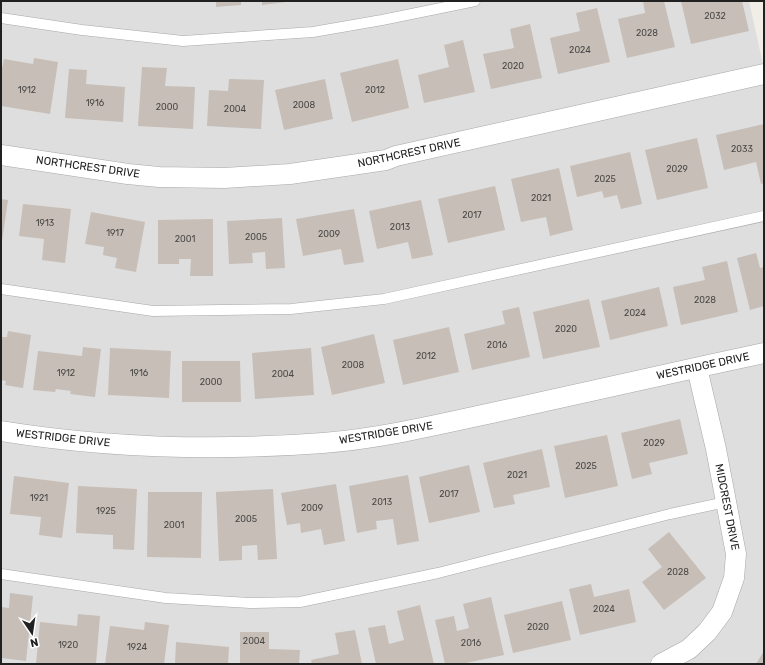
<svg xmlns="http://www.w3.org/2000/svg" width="765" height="665" font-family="Rubik,sans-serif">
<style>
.residential{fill:#dfdede}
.building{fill:#c6beb7}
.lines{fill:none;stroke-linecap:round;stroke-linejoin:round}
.lane-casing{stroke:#a8a8a8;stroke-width:11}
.street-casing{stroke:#a8a8a8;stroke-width:21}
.lane{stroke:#fff;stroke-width:10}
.street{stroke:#fff;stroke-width:20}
.labels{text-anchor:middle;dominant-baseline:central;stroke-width:4;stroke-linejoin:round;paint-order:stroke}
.number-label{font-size:9px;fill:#4a4846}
.street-label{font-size:11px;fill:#212121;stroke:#fff}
</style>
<rect width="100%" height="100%" fill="#f1eee8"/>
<polygon class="residential" points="1,1 749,1 764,69 764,664 1,664"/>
<g class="building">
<polygon points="216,1 241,1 241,5 216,7"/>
<polygon points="262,1 286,1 286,2 262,5"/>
<polygon points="643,1 664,1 675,47 627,58 618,19 645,13"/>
<polygon points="681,1 742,1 749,31 691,44"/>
<polygon points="597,8 610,62 558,74 550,38 580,31 576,13"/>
<polygon points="530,24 542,78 491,89 483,54 514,48 510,29"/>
<polygon points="463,40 475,92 424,103 418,75 449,67 444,45"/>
<polygon points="34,58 58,62 50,114 1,106 1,74 4,59 33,64"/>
<polygon points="398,59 409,108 352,122 340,73"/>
<polygon points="142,67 167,68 165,86 195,87 193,129 138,126"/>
<polygon points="69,69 87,70 86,84 125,87 123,122 65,118"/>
<polygon points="229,79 264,80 261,129 207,126 209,90 228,91"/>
<polygon points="325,79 333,119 284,130 275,90"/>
<polygon points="764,124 764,183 761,184 756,162 724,170 716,135"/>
<polygon points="697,138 708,188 657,200 645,150"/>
<polygon points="630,152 642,204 621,209 617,195 604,198 602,191 577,197 570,166"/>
<polygon points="559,168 573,230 550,236 546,217 521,222 511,179"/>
<polygon points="495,186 505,230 448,243 438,199"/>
<polygon points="1,199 8,200 2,241 1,241"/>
<polygon points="421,200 433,255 412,259 408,242 377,249 369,211"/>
<polygon points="23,204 71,209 65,263 42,260 44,239 19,236"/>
<polygon points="354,209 364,262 344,265 341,249 303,256 296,219"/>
<polygon points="91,212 145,222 136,272 115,268 117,258 103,255 104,247 85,244"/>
<polygon points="282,218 285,268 266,269 265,252 252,253 253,263 229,264 227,221"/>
<polygon points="213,219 213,276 190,276 191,259 179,259 179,264 158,264 158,220"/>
<polygon points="756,253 760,268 764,267 764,306 750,310 737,258"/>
<polygon points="727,261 738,312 681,325 673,287 705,280 702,267"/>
<polygon points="659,287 668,326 610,340 601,301"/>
<polygon points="589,299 600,347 543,359 533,312"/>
<polygon points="519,307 530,357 472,370 464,334 505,324 502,311"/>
<polygon points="449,327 459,372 403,385 393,340"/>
<polygon points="8,331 31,335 23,388 5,385 6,381 1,380 1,337 7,337"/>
<polygon points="374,334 385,383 332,395 321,347"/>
<polygon points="83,347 101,349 95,397 70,394 71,391 56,389 55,392 33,390 38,351 82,356"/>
<polygon points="110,348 171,351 169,398 108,395"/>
<polygon points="311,348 314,395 255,399 252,353"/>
<polygon points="182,361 240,361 241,402 182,402"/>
<polygon points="680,419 688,454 649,463 652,474 632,479 621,433"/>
<polygon points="607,435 618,486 565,498 554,446"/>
<polygon points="542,449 550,487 513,495 515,504 494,508 483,463"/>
<polygon points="469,465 480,512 429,523 419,477"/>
<polygon points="408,475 419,541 397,545 393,519 376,521 377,529 357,533 349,486"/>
<polygon points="14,476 69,483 62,538 39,535 41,517 10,514"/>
<polygon points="336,484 345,541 324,545 321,529 301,533 300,523 287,525 281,493"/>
<polygon points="78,486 137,489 134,550 113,549 113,535 76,533"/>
<polygon points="273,489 277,559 258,560 257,545 242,546 242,560 219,561 216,492"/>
<polygon points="148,492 202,492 201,558 147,557"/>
<polygon points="669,532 706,578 664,610 642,582 662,567 648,549"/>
<polygon points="591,584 594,597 629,589 636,622 580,635 569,589"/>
<polygon points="10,593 33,596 26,661 1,658 1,607 9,608"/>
<polygon points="491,597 504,655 461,664 445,664 435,620 454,616 457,631 469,628 463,604"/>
<polygon points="562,601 571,640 513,653 504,615"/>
<polygon points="420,605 434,664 376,664 368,628 385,625 389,644 404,640 397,611"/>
<polygon points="78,614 100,616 96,664 36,664 40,622 77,626"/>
<polygon points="145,622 169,625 164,664 105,664 110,626 144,630"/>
<polygon points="355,630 362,664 312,664 311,660 339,654 335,633"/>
<polygon points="240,632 269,632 269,649 300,650 299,664 240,664"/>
<polygon points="176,642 229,647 228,664 175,664"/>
<polygon points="764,651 764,664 756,664"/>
</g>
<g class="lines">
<defs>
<g id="lane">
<polyline points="1,18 82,30 183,41 313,32 382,20 475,1"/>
<polyline points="1,289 153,311 291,309 384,299 764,216"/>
<polyline points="1,574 166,598 250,603 300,602 438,573 670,514 726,502"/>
</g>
<g id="street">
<polyline points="1,155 128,174 159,177 224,178 290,174 386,160 396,156 764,74"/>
<path d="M1,431c106,17 215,20 322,12 63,-5 125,-21 187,-34 84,-19 169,-38 254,-56"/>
<polyline points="661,664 689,649 707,632 722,612 734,578 736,554 716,449 697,368"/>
</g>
</defs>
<use href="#lane" class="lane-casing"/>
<use href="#street" class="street-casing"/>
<use href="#lane" class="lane"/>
<use href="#street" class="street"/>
</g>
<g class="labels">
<g class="number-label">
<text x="715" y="16">2032</text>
<text x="647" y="33">2028</text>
<text x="580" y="50">2024</text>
<text x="513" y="66">2020</text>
<text x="27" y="90">1912</text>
<text x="375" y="90">2012</text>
<text x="95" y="103">1916</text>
<text x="304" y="105">2008</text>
<text x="167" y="107">2000</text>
<text x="235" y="109">2004</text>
<text x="742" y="149">2033</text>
<text x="677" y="169">2029</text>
<text x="605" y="179">2025</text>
<text x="541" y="198">2021</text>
<text x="472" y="215">2017</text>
<text x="45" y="223">1913</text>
<text x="400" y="227">2013</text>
<text x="115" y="233">1917</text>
<text x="329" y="234">2009</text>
<text x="256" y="237">2005</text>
<text x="185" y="239">2001</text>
<text x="705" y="300">2028</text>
<text x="635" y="313">2024</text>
<text x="566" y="329">2020</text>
<text x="497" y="345">2016</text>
<text x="426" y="356">2012</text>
<text x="353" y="365">2008</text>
<text x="66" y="373">1912</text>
<text x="139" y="373">1916</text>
<text x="283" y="374">2004</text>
<text x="211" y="382">2000</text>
<text x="654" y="443">2029</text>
<text x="586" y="466">2025</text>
<text x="517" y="475">2021</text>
<text x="449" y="494">2017</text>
<text x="39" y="498">1921</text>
<text x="382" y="502">2013</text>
<text x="312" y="508">2009</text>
<text x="106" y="511">1925</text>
<text x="246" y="519">2005</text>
<text x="174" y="525">2001</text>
<text x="678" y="572">2028</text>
<text x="604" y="609">2024</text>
<text x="538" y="627">2020</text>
<text x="254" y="641">2004</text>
<text x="471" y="643">2016</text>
<text x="68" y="645">1920</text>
<text x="137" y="647">1924</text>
</g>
<g class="street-label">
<text transform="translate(409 153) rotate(-12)">NORTHCREST DRIVE</text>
<text transform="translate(88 167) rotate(8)">NORTHCREST DRIVE</text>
<text transform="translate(703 366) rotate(-12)">WESTRIDGE DRIVE</text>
<text transform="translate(386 433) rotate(-9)">WESTRIDGE DRIVE</text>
<text transform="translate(63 438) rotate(6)">WESTRIDGE DRIVE</text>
<text transform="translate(727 507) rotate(79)">MIDCREST DRIVE</text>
</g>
</g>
<rect width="765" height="665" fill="none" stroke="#212121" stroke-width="4"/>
<g transform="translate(32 633) rotate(167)" stroke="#ffffff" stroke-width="3" paint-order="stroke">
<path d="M0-3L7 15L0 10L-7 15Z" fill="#212121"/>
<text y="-6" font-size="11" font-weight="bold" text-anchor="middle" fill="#212121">N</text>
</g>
</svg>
